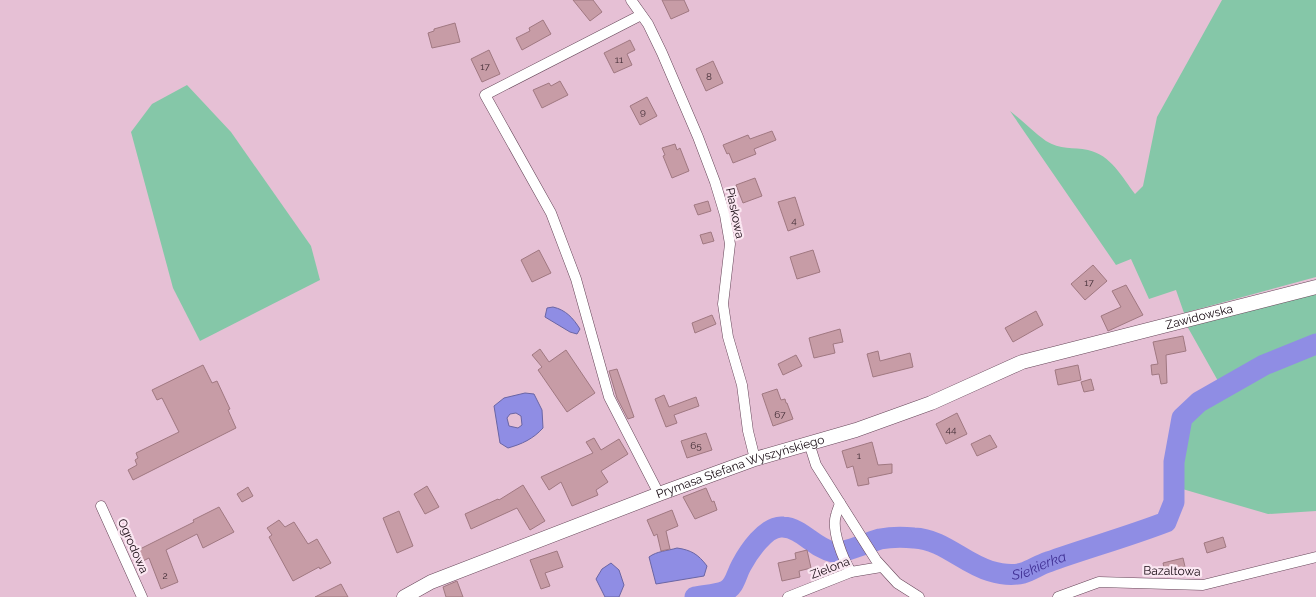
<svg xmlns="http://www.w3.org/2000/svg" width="1316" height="597" font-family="Raleway,sans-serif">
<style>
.green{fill:#85c7a8}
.water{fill:#8f8de4;stroke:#6a65a4;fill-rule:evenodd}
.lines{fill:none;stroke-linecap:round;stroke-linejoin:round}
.river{stroke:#8f8de4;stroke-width:21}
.building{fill:#c79ca6;stroke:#a07881}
.minor-casing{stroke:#664659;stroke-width:11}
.secondary-casing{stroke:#664659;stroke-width:15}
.minor{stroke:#fff;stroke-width:10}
.secondary{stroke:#fff;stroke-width:14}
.labels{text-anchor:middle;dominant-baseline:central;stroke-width:4.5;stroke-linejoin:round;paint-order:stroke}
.number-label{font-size:10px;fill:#422d36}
.street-label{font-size:12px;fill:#150810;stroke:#fbe7f2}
.water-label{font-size:14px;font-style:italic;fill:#413195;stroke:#fbe7f2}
</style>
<rect width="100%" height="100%" fill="#e6c0d5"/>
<g class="green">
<path d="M1222,0h94v277l-132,36 -8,-23 -27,9 -18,-40 -15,6 -106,-154c12,9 23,21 36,30 14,9 27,6 42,9 23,5 34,27 47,44l8,-8 14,-69z"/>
<polygon points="187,85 231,132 311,246 320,280 200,341 173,288 131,132 152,104"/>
<polygon points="1316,294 1316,340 1285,348 1218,381 1187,326"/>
<path d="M1316,354v157l-48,3 -89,-26c0,-21 -2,-48 10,-67 11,-19 104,-62 127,-67z"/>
</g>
<g class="water">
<path d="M553,307c13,3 20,11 27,22l-3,5 -7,-2 -25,-15 2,-9z"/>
<path d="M525,393l9,1 8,16 1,18c-10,11 -21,16 -35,20l-8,-5 -6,-37 10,-8zM516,413l5,3 1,9 -4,3 -9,-2 -2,-8 3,-4z"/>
<path d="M677,548c14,2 21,6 30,18l-3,10 -48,8 -7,-27c8,-6 18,-6 28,-9z"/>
<polygon points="611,563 619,570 624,585 619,597 605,597 596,579 602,569"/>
</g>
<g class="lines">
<path class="river" id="s1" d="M695,597c9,-2 21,-2 30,-6 10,-4 11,-16 16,-25 7,-13 25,-41 42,-39 19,1 31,21 50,25 10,2 36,-10 47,-13 11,-2 23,-2 34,-1 29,1 49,25 76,33 10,3 22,5 33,2 9,-3 16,-8 25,-11 39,-14 79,-25 118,-40l8,-20v-40l8,-44 17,-16 65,-37 52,-21"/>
</g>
<g class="building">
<polygon points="573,0 593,0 602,12 590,21"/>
<polygon points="662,0 684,0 689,11 671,19"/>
<polygon points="543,20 551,34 522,50 516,38 530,31 529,28"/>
<polygon points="455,23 460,42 432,48 428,33 434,31 434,29"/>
<polygon points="630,40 635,50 627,54 632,65 614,73 604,53"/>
<polygon points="489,50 500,74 482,82 471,59"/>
<polygon points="713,61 723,83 706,91 696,69"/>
<polygon points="560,81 568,95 542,108 533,90 549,83 551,86"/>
<polygon points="647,97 657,116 640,125 630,106"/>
<polygon points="772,131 776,140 754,149 756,154 733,163 729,153 727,154 723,145 748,135 750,139"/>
<polygon points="675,144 677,150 680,148 689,171 672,178 663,156 665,155 662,148"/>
<polygon points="755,178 762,196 743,203 736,185"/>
<polygon points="795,197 804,225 788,231 778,202"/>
<polygon points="708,201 711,211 698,215 694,205"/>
<polygon points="711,232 714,241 703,244 700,235"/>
<polygon points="539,250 551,273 532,282 521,260"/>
<polygon points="813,250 820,272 797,279 790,257"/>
<polygon points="1093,265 1107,281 1085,300 1071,284"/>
<polygon points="1126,285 1143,315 1108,331 1101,316 1121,307 1112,291"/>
<polygon points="1036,311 1043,325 1013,342 1005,328"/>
<polygon points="712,315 716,324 695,333 692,323"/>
<polygon points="840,329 843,342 833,344 835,353 814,358 809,338"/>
<polygon points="1183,336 1186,351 1166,355 1167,383 1161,384 1159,374 1152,375 1151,365 1158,364 1153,342"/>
<polygon points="540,349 549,362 566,350 595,393 567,412 538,370 542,367 532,355"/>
<polygon points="878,351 880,361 910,353 913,367 873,377 867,354"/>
<polygon points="796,355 802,366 783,375 778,364"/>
<polygon points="203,365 212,383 217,381 230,409 228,410 236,428 133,480 128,470 137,465 135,460 138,458 136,453 179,432 162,398 157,400 152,390"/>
<polygon points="1078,365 1081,380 1058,385 1055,370"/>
<polygon points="617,369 634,417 628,419 617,398 609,371"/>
<polygon points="1091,379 1094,390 1084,392 1081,382"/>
<polygon points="777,389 781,400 785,399 786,403 787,403 793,419 773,426 762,394"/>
<polygon points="664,395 669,407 696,397 699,406 674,415 677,423 666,427 655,399"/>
<polygon points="957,413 967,434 946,444 936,424"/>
<polygon points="706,433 712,450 687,458 681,441"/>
<polygon points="990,435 997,447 977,456 971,444"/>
<polygon points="594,438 601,450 619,439 628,454 601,471 608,482 596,490 598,495 572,506 561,482 549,490 541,477 593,453 586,442"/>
<polygon points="872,442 878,465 892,464 892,473 868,478 869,484 858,486 853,466 847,468 842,451"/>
<polygon points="523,485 545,521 530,530 517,508 471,529 465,514 498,499 499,500"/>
<polygon points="427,486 439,507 425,514 414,494"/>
<polygon points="248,487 253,496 242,502 237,494"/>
<polygon points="706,488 712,502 714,501 717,510 695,519 683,497"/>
<polygon points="219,507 234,532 203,548 197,534 166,550 178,582 161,589 149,558 139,563 134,552 194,522 193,520"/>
<polygon points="672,510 678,526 666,531 670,549 661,551 657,534 654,536 647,520"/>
<polygon points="399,511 413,546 397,553 383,518"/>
<polygon points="279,520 285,527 294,522 308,544 317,539 331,563 320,569 319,567 293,581 269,537 272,535 267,528"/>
<polygon points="1223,537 1226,547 1207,553 1204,543"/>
<polygon points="807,550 811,568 799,571 800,577 782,581 778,563 796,559 795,553"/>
<polygon points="557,551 563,567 545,573 550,586 541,589 530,560"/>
<polygon points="1183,558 1186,571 1166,576 1163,563"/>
<polygon points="457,581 463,597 446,597 443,587"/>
<polygon points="341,584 348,597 315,597"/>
</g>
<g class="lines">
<defs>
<g id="minor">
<polyline points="631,0 648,24 662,53 698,137 715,182 725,215 730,244 723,304 728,337 742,385 748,431 755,459"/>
<polyline points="641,15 485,95 551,213 576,279 609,397 659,494"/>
<polyline points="809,443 816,465 876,560 897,583 919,597"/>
<path d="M840,503c-1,4 -3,8 -4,12 -5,15 7,44 15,57"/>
<polyline points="101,506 142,597"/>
<polyline points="788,597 851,572 881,567"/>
<polyline points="1058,597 1099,582 1203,585 1316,557"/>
</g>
<g id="secondary">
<path id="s2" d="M404,597l27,-15 228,-88 96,-35 101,-29 75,-27 91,-41 294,-75"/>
</g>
</defs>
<use href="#minor" class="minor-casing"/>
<use href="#secondary" class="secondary-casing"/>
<use href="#minor" class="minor"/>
<use href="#secondary" class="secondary"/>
</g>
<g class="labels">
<g class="number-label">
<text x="619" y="59">11</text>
<text x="485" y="66">17</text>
<text x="709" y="76">8</text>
<text x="643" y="111">9</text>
<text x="794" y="220">4</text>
<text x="1089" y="282">17</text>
<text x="780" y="414">67</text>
<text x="951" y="429">44</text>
<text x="696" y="445">65</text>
<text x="859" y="455">1</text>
<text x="165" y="575">2</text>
</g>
<g class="street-label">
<text transform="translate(735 213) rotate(78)">Piaskowa</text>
<text stroke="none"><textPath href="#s2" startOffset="845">Zawidowska</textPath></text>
<text stroke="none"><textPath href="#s2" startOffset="361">Prymasa Stefana Wyszyńskiego</textPath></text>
<text transform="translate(133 546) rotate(66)">Ogrodowa</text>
<text transform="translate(830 568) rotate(-21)">Zielona</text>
<text transform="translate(1172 571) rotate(1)">Bazaltowa</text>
</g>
<g class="water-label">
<text stroke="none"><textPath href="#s1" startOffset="395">Siekierka</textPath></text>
</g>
</g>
</svg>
